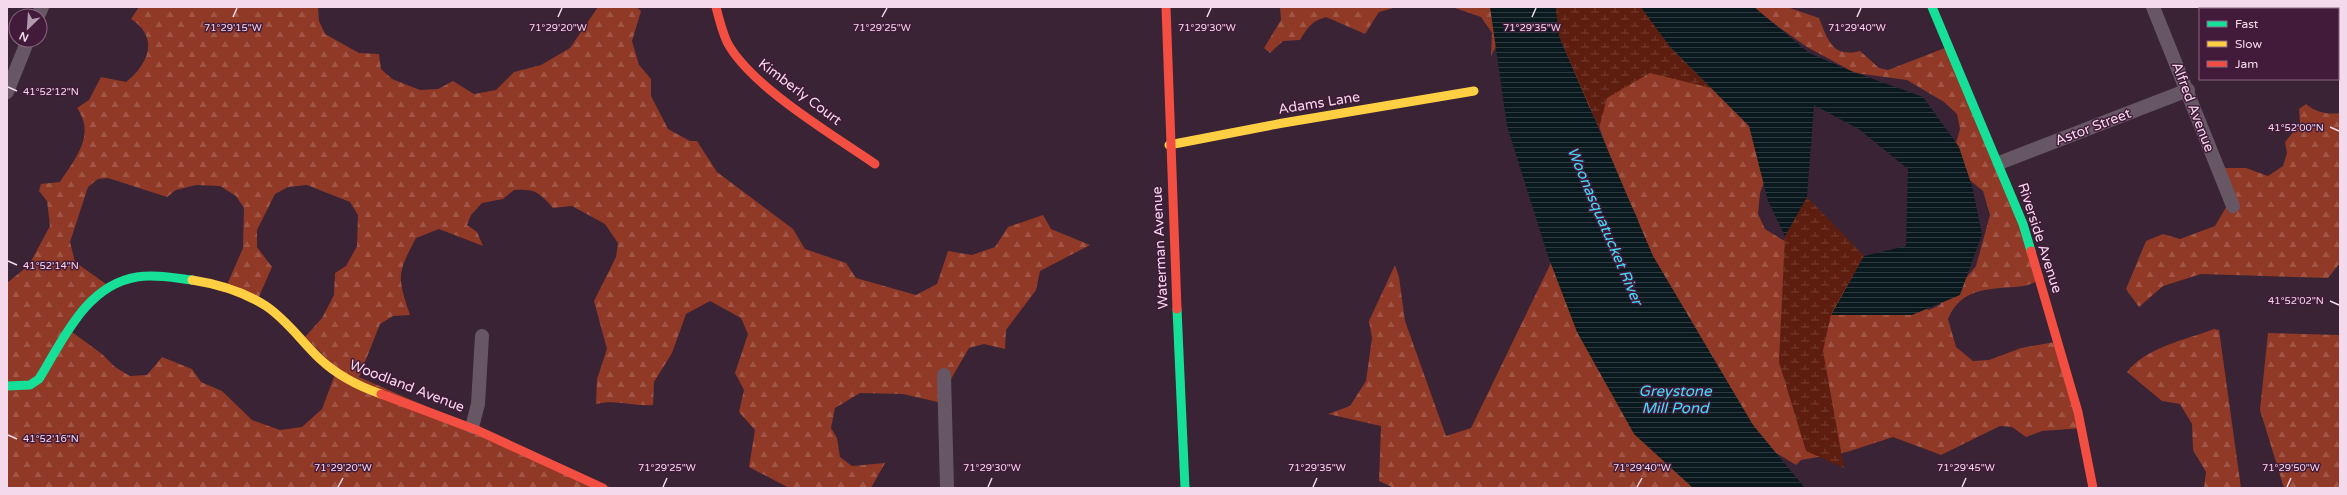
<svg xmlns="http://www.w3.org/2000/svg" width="2347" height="495" font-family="'Varela Round',sans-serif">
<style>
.forest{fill:url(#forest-firs);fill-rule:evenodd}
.wetland{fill:url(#wetland-marsh)}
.water{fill:url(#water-rules)}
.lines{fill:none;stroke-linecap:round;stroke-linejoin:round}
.street{stroke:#675764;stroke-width:14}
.fast{stroke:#16e098;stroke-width:9}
.slow{stroke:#ffcf43;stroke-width:9}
.jam{stroke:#f24e42;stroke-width:9}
.ticks{fill:none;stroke:#f4d9ec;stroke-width:1.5}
.labels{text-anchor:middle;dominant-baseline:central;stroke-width:3;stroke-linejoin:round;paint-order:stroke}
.street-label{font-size:14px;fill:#f4d9ec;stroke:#421a3a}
.water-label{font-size:15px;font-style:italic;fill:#43dbfc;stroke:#421a3a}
.ticks-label{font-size:10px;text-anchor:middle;fill:#f4d9ec;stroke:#421a3a;stroke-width:3;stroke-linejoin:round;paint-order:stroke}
</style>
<defs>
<pattern id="forest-firs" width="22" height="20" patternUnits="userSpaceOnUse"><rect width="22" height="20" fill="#903926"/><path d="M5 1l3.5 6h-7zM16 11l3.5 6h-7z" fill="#a05546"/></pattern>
<pattern id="wetland-marsh" width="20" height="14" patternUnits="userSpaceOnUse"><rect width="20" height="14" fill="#5e1e0f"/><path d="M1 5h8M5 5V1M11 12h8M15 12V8" fill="none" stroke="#763e32"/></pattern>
<pattern id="water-rules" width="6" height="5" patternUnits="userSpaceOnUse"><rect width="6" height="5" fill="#0a191e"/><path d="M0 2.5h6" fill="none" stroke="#2e3a3f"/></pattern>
</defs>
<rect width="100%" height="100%" fill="#392334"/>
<g class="forest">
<path d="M139,7h179l1,14 6,13 34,19 20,1 2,15 11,10 28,11 18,-1 15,-8 21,13 22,-4 18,-18 27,-7 29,-17 28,-41h38l5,4 -9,30 7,24 12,14v17l17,33 22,12h7l20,31 76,57 12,20 41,14 10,15 60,17 21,-11 11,-33 24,4 23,-8 13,-20 35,-12 8,14 39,16 -50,26 -4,19 -30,40 -1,19 -21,-5 -15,4 -22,38 -1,18 -43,-10 -43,-1 -25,15 -4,20 6,10 3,19 12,9 33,-3 -14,25h-82l-40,-21 6,-37 -16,-18 5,-22 -9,-17 13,-39 -7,-16 -31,-17 -24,13 -14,39 -18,29 -1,23c-20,2 -36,-6 -57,-1l1,-25 10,-30 -13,-48 22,-44 2,-14 -13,-19 -33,-18 -19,2c-14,-16 -18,-19 -39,-18l-11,9 -21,4 -11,12 -4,10 10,7 6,14 -44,-17 -23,9c-19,36 -19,38 -6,77l-17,1 -13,8 -21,53 253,111h-605v-205l22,-18 21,-39 -3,-25 -8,-10 2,-7 19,-2c15,-23 36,-47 17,-74l12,-8 12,-23 25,5c22,-17 34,-44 5,-63zM108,178l59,19 9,-7 20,-5 24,1 16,10 8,12 -1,40 -17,39 32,12 14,-32 -15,-20v-17l18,-36 13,-7 19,-2 43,17 8,13 -1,31 -11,20 -11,7 -1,22 -12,23 -17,19 32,32 -15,40 -20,18 -22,3 -28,-10 -30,-29 -21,-9 -9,-13 -30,-12 -15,18 -17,1 -15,-9 -13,-13 -30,-22 34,-48 -31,-22 -5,-20 18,-55 10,-8z"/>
<path d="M1280,7h117l-18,5 -14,22 -39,-17c-14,4 -19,11 -26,23l-17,1 -13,12 -6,-5 17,-28z"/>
<polygon points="1452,7 1498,7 1503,32 1491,56 1492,33 1481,17"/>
<path d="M1555,7h59l122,77 37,73 -13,36 -2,21 7,15 46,28 118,53 11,-5 11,-20 15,-7 10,-12 14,-51 -7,-24 -27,-22 -2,-19 6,-21 -3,-15 -13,-12 -37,-22 -52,-7 -48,-26 -45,-32 -7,-8h32l32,11c9,22 13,40 41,33l19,17 9,2 62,-24 94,232c-7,3 -14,7 -21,8 -30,4 -61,-1 -75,33l8,28 17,14 16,-1 32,-12 40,-7 23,87 -42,3 -16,6 -14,-10 -12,-1 -59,29 -48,-18 -46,15 -46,8 -5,5 -31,-19 -106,-156 -22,-73 -15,-29 -27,-72 -21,-32 -13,-40z"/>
<path d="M2306,104c9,8 22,11 34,9v150l-12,15 -127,-4 -38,12 -24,21 -13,-18 20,-48 17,-7 17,5 35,-13 17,-29 -12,-29h26l22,8 15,-10 4,-13 -2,-11 15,-18 -1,-15z"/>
<polygon points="1565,234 1712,488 1394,488 1379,481 1381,426 1328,414 1350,406 1366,381 1372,338 1369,321 1395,265 1399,277 1405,321 1446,436 1471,428"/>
<path d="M2214,329l5,1 22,158h-37l2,-16 -13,-22 -1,-26 -12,-20 -18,-3 -35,-29c19,-25 59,-32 87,-43z"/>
<polygon points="2268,333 2340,335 2340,488 2284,488 2260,410"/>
</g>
<g class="wetland">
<polygon points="1556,7 1641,7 1670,47 1711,88 1650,73 1607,98 1599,128 1559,36"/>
<polygon points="1807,197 1864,256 1831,314 1823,351 1844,468 1806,451 1779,362 1785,236"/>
</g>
<g class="water">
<polygon points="1490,7 1556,7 1559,36 1653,256 1753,425 1805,488 1693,488 1634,434 1577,332 1548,256 1507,126"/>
<polygon points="1641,7 1754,7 1809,53 1851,71 1923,97 1959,147 1972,186 1982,234 1960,295 1912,315 1831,315 1864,256 1906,246 1908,169 1860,130 1814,105 1807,197 1785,236 1768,201 1749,126 1670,47"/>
</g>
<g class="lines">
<g class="street">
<polyline points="2153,7 2233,206"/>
<polyline points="38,16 42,7"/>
<polyline points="7,92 28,40"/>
<polyline points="1999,163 2188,90"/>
<polyline points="944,375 947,488"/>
<polyline points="472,427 478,404 482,336"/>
</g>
<g class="fast">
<polyline points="1932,7 2023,224 2031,251"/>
<polyline points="1177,309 1185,488"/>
<path d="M7,386l23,-1 9,-6c24,-39 47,-94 98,-102 18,-3 37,1 55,3"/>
</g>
<g class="slow">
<polyline points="1169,145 1283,123 1474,91"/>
<path d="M192,280c26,4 52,12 74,26 21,14 36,36 54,53 18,17 38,27 61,35"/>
</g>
<g class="jam">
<path d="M716,7c3,12 6,24 11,35 23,44 106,93 148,122"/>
<polyline points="1166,7 1177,309"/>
<polyline points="2031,251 2078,412 2093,488"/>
<polyline points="381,394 479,431 603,488"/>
</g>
</g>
<path class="ticks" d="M233,17l4,-9M558,17l4,-9M882,17l5,-9M1207,17l4,-9M1532,17l4,-9M1857,17l4,-9M8,87l9,4M2330,127l9,4M8,261l9,4M2330,301l9,4M8,435l9,4M338,487l5,-9M663,487l4,-9M988,487l4,-9M1313,487l4,-9M1637,487l5,-9M1962,487l4,-9M2287,487l4,-9"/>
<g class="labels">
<g class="street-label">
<text transform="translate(800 92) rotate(37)">Kimberly Court</text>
<text transform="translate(1319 103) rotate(-9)">Adams Lane</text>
<text transform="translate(2193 107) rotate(69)">Alfred Avenue</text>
<text transform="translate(2093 127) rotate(-21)">Astor Street</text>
<text transform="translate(2040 238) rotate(72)">Riverside Avenue</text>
<text transform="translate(1160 248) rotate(-93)">Waterman Avenue</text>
<text transform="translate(407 386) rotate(21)">Woodland Avenue</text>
</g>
<g class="water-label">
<text transform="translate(1605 226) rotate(67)">Woonasquatucket River</text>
<text x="1675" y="391">Greystone<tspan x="1675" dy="17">Mill Pond</tspan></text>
</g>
</g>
<g class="ticks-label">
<text x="233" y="31">71°29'15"W</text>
<text x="558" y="31">71°29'20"W</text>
<text x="882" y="31">71°29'25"W</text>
<text x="1207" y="31">71°29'30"W</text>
<text x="1532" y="31">71°29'35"W</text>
<text x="1857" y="31">71°29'40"W</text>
<text x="51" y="95">41°52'12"N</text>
<text x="2296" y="131">41°52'00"N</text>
<text x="51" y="269">41°52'14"N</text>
<text x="2296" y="304">41°52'02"N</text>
<text x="51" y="442">41°52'16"N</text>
<text x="343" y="471">71°29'20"W</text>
<text x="667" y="471">71°29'25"W</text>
<text x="992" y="471">71°29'30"W</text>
<text x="1317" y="471">71°29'35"W</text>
<text x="1642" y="471">71°29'40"W</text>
<text x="1966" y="471">71°29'45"W</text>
<text x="2291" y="471">71°29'50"W</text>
</g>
<rect width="2347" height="495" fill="none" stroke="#f4d9ec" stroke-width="16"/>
<rect x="2199" y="8" width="140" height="72" fill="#421a3a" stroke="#896681"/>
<rect x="2207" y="21" width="20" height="6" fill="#16e098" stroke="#896681"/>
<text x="2235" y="28" font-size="12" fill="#f4d9ec">Fast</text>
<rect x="2207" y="41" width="20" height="6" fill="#ffcf43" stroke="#896681"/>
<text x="2235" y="48" font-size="12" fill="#f4d9ec">Slow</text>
<rect x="2207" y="61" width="20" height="6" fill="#f24e42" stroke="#896681"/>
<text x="2235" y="68" font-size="12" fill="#f4d9ec">Jam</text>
<g transform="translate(28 28) rotate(205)"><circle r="19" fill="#421a3a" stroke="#896681"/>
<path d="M0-3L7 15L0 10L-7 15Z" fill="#b399ac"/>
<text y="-6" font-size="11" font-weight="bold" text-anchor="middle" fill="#f4d9ec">N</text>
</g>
</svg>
